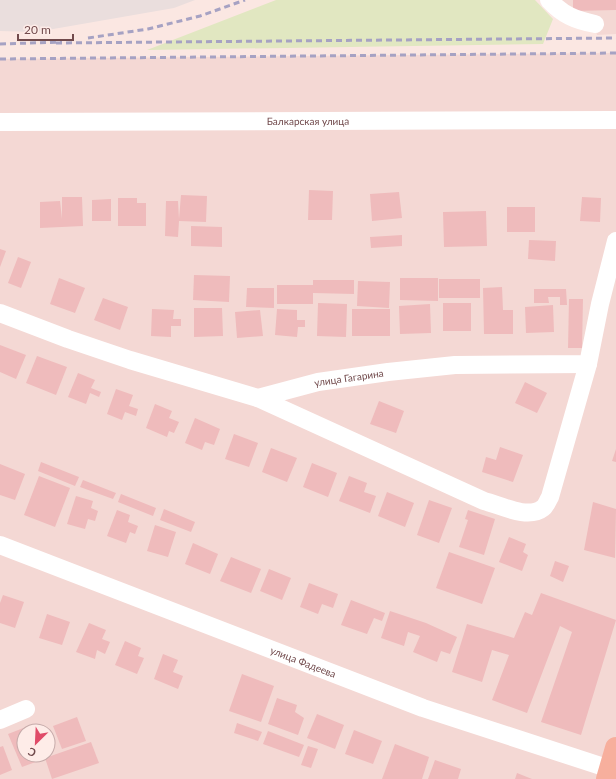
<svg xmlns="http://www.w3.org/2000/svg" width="616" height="779" font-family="Lato,sans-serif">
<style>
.residential{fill:#f4d8d4;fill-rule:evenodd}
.industrial{fill:#eadedd}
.green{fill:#e1e7c1}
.building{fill:#efbbbc}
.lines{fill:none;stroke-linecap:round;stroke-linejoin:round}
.minor{stroke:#fff;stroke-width:18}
.major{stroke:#f7af9d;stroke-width:22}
.rail{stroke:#a6a2c3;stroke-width:3;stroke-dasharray:6 4;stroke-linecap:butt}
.labels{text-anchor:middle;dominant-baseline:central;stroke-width:3;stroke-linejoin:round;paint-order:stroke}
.street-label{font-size:10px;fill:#714a4c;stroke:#feece8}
</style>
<rect width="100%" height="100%" fill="#fbe7e2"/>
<g class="residential">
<polygon points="549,0 616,0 616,34 597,35 594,24"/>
<path d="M616,53v695l-9,31h-607v-720zM24,731h24v24h-24z"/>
</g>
<polygon class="industrial" points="0,0 195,0 174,8 36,32 0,31"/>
<polygon class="green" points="276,0 535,0 553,19 543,44 147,50"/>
<g class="building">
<polygon points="573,0 616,0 616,10 573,11"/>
<polygon points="309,190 333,191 332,220 308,220"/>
<polygon points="399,192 402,218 372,221 370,194"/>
<polygon points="181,195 207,196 206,222 179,221 178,237 165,236 166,201 178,201 179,219"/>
<polygon points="62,197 82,197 83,226 40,228 40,202 60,201 62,219"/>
<polygon points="582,197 601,198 600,222 580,221"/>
<polygon points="118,198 137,198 137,203 146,203 146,226 118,226"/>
<polygon points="111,199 111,221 92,221 92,200"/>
<rect x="507" y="207" width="28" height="25"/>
<polygon points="486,211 487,246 444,247 443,212"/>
<polygon points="191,226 222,227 222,247 191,246"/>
<polygon points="402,235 402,246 371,248 370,237"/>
<polygon points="529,240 556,241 555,261 528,259"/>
<polygon points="0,249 6,251 0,267"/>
<polygon points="18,257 31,262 21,288 8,283"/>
<polygon points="194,275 230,276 229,302 193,300"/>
<polygon points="59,278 85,288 75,313 50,304"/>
<polygon points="400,278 438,278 438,301 400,300"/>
<rect x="439" y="279" width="41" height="19"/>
<polygon points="313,280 354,280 354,294 313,293 313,304 277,304 277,285 313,285"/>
<polygon points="358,281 390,282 389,308 357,306"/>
<polygon points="502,287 503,310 513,310 513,334 484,334 483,288"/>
<polygon points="247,288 274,288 274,308 246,307"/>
<polygon points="534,289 566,289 567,305 560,305 560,297 548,297 549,303 534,303"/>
<polygon points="103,298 128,307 120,330 94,320"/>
<polygon points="569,299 583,299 582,348 568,348"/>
<polygon points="318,303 347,304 346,337 317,336"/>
<rect x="443" y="303" width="28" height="28"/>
<polygon points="430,304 431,333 400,334 399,306"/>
<polygon points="553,305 554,332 526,333 525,307"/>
<polygon points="194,308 222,308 223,336 194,337"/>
<polygon points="152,309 174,310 173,319 181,319 181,326 171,326 171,337 151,336"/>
<polygon points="277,309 297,310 297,320 305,320 305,327 298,327 297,337 275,335"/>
<rect x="352" y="309" width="38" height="27"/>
<polygon points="260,310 263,336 237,338 235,312"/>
<polygon points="0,345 26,355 16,379 0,372"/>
<polygon points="37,356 67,367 56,395 26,383"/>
<polygon points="78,373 95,380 91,388 101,392 99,397 90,393 86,404 68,397"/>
<polygon points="525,382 547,393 537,413 515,403"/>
<polygon points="116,389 133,395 129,406 138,409 136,416 125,412 122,420 107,414"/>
<polygon points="379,401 404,411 396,433 370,424"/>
<polygon points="155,404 172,411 169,418 179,422 174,433 169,431 167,437 146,428"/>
<polygon points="195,418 220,429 214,445 205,442 202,450 185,443"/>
<polygon points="234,434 258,443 249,467 225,459"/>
<polygon points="500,447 523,455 513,482 482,472 486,457 496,460"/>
<polygon points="271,448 297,458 287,482 262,472"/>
<polygon points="616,449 616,462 612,461"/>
<polygon points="41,462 79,477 75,486 38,471"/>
<polygon points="312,463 337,473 328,497 303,487"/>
<polygon points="0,464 25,474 15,500 0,495"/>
<polygon points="39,476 70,488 55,527 24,515"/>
<polygon points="349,476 367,483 364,492 376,496 370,513 339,501"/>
<polygon points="83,480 116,493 113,499 80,487"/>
<polygon points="387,492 414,503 405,527 378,516"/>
<polygon points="121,494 156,508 153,516 118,502"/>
<polygon points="76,496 93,501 91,508 98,511 95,521 88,519 85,529 67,524"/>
<polygon points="429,500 452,508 439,543 417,535"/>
<polygon points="593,502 616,509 615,558 584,550"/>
<polygon points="164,509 195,522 191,532 160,520"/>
<polygon points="117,510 130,515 128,522 138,526 135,534 130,532 126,543 107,536"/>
<polygon points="468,510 495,519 484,555 459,547 468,520 465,519"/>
<polygon points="155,525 176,532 168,557 147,551"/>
<polygon points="509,537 526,544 523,552 528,555 522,571 499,562"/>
<polygon points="193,543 218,554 210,574 185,564"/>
<polygon points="449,552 495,568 482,604 436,588"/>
<polygon points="231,557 261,569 251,593 220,581"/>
<polygon points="555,561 569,566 563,582 550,576"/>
<polygon points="269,569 291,578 282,600 260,591"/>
<polygon points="309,583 338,594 333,608 322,604 318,614 300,607"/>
<polygon points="541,593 616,620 581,735 541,722 572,632 560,626 527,713 492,700 509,655 492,650 482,682 452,672 467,624 514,638 525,612 532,615"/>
<polygon points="3,595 24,602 15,628 0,623 0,603"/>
<polygon points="351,600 385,613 382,621 374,618 367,634 341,625"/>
<polygon points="390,611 426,623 457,637 450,654 441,651 437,662 413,652 420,636 408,632 404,646 381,638"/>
<polygon points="47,614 70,622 62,645 39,638"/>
<polygon points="89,623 106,630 102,639 110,642 105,654 97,650 95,659 76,652"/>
<polygon points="125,641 141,648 138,656 144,658 137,674 115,665"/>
<polygon points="163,654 178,660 173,672 183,676 178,689 154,679"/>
<polygon points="242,674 274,686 261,722 229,711"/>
<polygon points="277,698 297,705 295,712 304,718 298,735 268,724"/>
<polygon points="317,714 344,725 335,749 307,738"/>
<polygon points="77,717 86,741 62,749 53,726"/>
<polygon points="237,723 262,732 258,741 234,733"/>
<polygon points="26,727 27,731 24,731 24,755 39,755 41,760 22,767 8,734"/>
<polygon points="354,730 382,741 373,764 345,754"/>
<polygon points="268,731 304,745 299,757 263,744"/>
<polygon points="91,742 99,763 52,779 45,758"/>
<polygon points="395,744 429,757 422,779 382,779"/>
<polygon points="3,746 12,770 0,775 0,747"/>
<polygon points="308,746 318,749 311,768 301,765"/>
<polygon points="435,760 461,769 458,779 428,779"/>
<polygon points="517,773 532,779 515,779"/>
</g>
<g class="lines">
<g class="minor">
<path d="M549,0c14,15 26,20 46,24"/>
<path id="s1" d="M0,122l616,-2"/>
<path id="s2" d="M0,313l68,26 62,21 128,38 60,-16 70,-10 67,-7 133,-1 12,-60 16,-63"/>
<path d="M258,398l226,103c16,4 44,19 59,7 3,-2 5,-8 7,-11l38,-133"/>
<path id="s3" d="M0,545l423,163 187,61"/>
<polyline points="0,720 26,709"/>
</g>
<polyline class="major" points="607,779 616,748"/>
<g class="rail">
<polyline points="88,38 148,29 200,16 245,0"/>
<polyline points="56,43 616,38"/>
<polyline points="0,44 62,42"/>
<polyline points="0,59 616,53"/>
</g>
</g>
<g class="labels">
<g class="street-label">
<text stroke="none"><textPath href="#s1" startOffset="308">Балкарская улица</textPath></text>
<text stroke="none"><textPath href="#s2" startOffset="365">улица Гагарина</textPath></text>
<text stroke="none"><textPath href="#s3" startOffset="325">улица Фадеева</textPath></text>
</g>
</g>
<g transform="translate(36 743) rotate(204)"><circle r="19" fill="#feece8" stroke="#c6abaa"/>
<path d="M0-3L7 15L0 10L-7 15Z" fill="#e04c69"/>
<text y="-6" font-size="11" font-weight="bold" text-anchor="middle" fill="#714a4c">С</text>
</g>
<path d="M18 34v6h55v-6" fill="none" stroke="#714a4c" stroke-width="2"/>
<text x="24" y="34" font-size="12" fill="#714a4c" stroke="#feece8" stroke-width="3" paint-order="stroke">20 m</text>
</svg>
